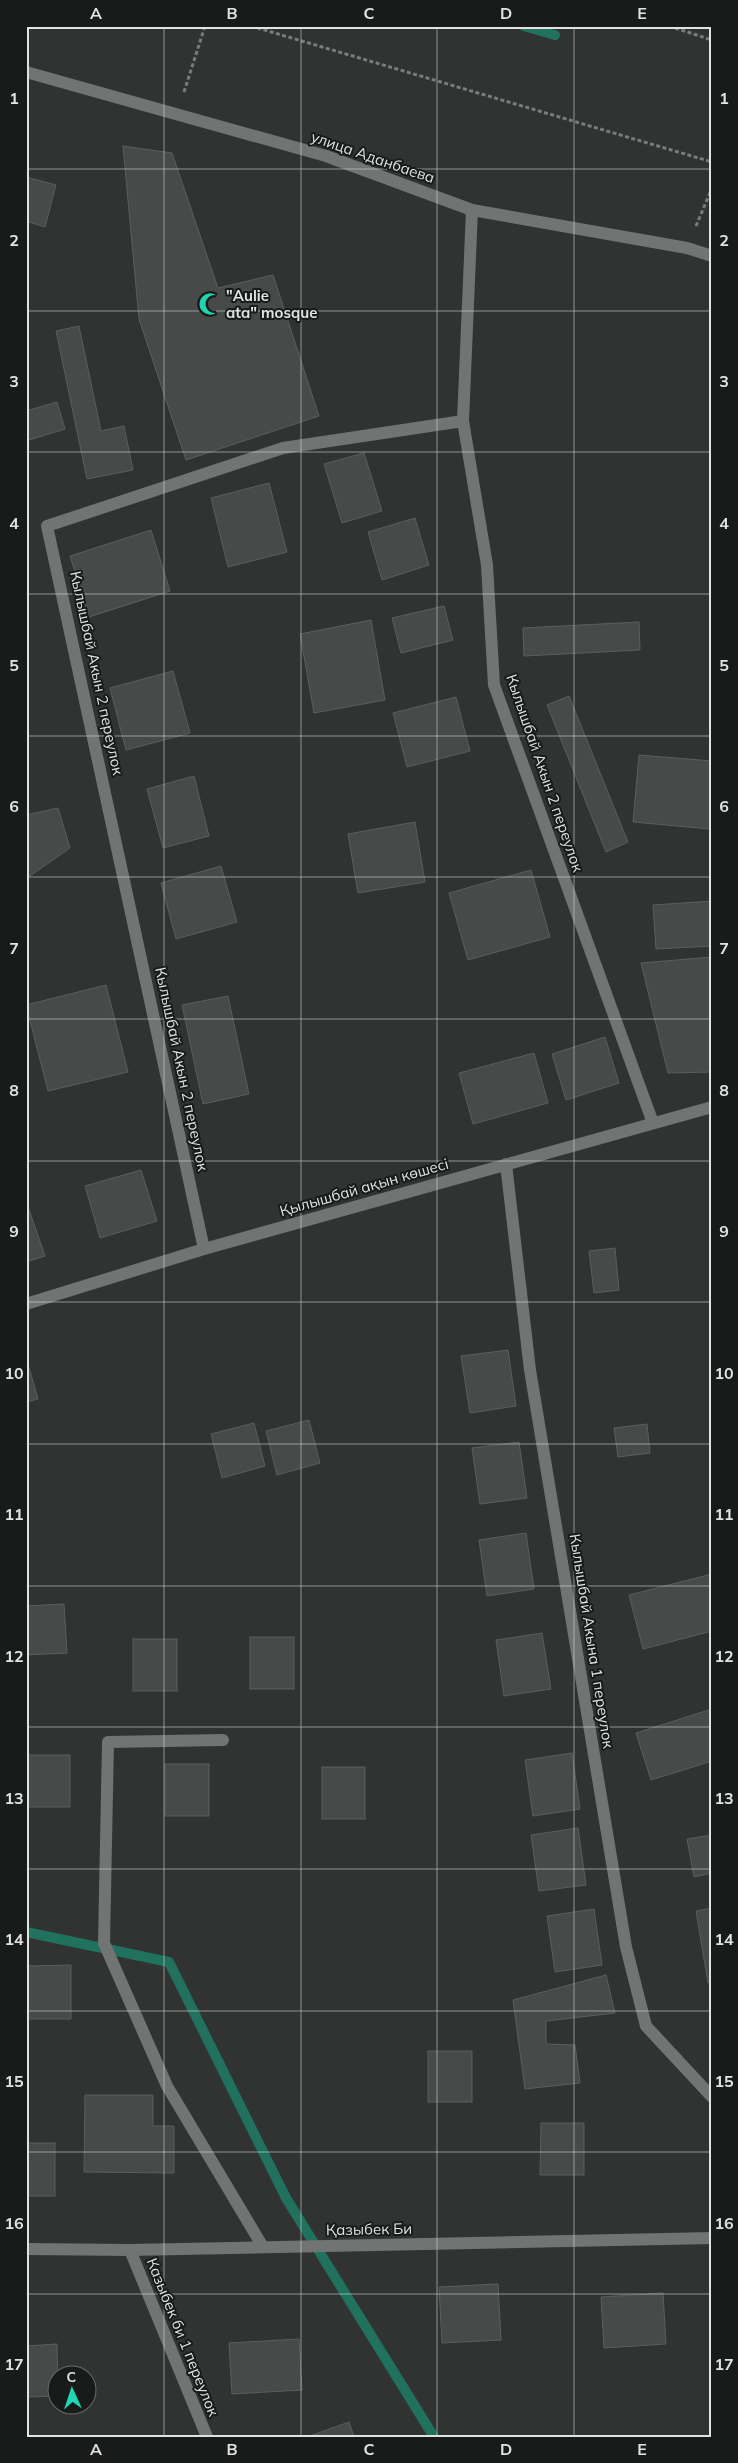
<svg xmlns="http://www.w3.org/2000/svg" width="738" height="2463" font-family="Mulish,sans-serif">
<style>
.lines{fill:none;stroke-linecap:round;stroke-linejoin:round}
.stream{stroke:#20725f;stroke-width:10}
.building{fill:#474a49;stroke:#5b5e5d}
.path{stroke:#797c7b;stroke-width:3;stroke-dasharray:4 2.5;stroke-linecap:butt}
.minor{stroke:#717473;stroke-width:12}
.grid{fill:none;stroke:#e1e3e2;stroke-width:1;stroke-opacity:0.55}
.labels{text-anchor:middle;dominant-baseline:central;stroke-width:4;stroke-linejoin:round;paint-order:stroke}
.street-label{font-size:15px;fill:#e1e3e2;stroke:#191a1a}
.poi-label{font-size:15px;font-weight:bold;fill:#e1e3e2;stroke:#191a1a;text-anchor:start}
.neatline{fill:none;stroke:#e1e3e2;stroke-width:2}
.grid-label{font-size:16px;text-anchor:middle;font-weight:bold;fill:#e1e3e2}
</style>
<rect width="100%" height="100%" fill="#303332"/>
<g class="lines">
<g class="stream">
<polyline points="524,26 555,35"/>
<polyline points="26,1932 169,1962 286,2198 434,2437"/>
</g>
</g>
<g class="building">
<polygon points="123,146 172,153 218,288 273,275 319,416 186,460 139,319"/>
<polygon points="26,177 56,185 45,227 26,221"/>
<polygon points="79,326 101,431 124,426 133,470 87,479 56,331"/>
<polygon points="57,402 65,429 26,441 26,411"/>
<polygon points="364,453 382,511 342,523 324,464"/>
<polygon points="269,483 287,552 228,567 211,498"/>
<polygon points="415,518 429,565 382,580 368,532"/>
<polygon points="151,530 170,591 89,617 70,556"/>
<polygon points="444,606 453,640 401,653 392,618"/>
<polygon points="371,620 385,700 314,713 300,634"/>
<polygon points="639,622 640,650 524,656 523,628"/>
<polygon points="173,671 190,733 126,750 110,688"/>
<polygon points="569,696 628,842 606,852 547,705"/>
<polygon points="456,697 470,751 407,767 393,713"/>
<polygon points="639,755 712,761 710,829 633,822"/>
<polygon points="194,776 209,836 163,848 147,789"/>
<polygon points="58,808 70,848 27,878 26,885 26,815"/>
<polygon points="415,822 425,882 358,893 348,834"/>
<polygon points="221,866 237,922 176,939 161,883"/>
<polygon points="531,870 550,937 468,960 449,893"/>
<polygon points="712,901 712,946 656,949 653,905"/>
<polygon points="712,957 712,1072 668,1073 641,963"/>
<polygon points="106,985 128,1072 48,1091 26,1005"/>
<polygon points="228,996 249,1094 203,1104 182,1005"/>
<polygon points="605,1037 619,1083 566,1100 552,1054"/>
<polygon points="534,1053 548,1103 473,1124 459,1073"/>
<polygon points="141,1170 157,1221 100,1238 85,1186"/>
<polygon points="26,1201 45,1256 26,1262"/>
<polygon points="615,1248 619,1290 594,1293 589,1251"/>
<polygon points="508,1350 516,1406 470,1413 461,1356"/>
<polygon points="26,1357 38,1399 26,1402"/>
<polygon points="309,1420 320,1463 277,1475 266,1431"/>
<polygon points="254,1423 265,1466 222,1478 211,1434"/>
<polygon points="647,1424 650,1453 618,1457 614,1428"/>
<polygon points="519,1442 527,1498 480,1504 472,1448"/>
<polygon points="526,1533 534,1589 487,1596 479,1540"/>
<polygon points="712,1574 712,1631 643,1649 629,1595"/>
<polygon points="64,1604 67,1653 26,1655 26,1606"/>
<polygon points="542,1633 551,1689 504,1696 496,1640"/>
<rect x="250" y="1637" width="44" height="52"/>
<rect x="133" y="1639" width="44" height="52"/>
<polygon points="712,1709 712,1761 651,1780 636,1733"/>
<polygon points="572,1753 580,1809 533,1816 525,1760"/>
<rect x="26" y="1755" width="44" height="52"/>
<rect x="165" y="1764" width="44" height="52"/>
<rect x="322" y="1767" width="43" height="52"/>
<polygon points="578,1828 586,1885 539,1891 531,1835"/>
<polygon points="712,1835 712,1873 694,1877 687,1839"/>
<polygon points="712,1908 712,1982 708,1983 696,1911"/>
<polygon points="594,1909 602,1965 555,1972 547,1916"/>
<polygon points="71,1965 71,2019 26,2019 26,1966"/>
<polygon points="606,1975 615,2013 546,2021 546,2044 575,2045 580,2083 525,2089 513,2000"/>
<rect x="428" y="2051" width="44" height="51"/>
<polygon points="85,2095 153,2095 153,2126 174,2126 174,2173 84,2172"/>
<polygon points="541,2123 584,2123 584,2175 540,2175"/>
<rect x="26" y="2143" width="29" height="53"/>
<polygon points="498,2284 501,2340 442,2343 439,2287"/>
<polygon points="663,2293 666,2344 604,2348 601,2297"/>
<polygon points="299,2339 302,2390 232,2394 229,2343"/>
<polygon points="57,2344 58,2396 26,2397 26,2346"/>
<polygon points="349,2422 354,2437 307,2437"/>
</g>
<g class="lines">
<g class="path">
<polyline points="251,26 712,162"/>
<polyline points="669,26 712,40"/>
<polyline points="184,92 205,26"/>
<polyline points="696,226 712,188"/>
</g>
<g class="minor">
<polyline points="26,72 326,156 472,210 687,248 712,256"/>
<polyline points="472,210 463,421 487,565 494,685 653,1123"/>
<polyline points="506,1164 530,1370 626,1947 646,2026 712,2097"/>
<polyline points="204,1249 47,526 283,448 463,421"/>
<polyline points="26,1304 204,1249 712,1107"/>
<polyline points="223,1740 108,1742 104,1943 167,2086 263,2247"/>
<polyline points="26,2249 130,2250 712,2238"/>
<polyline points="130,2250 207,2437"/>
</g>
</g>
<path class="grid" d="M164,26v2411M301,26v2411M437,26v2411M574,26v2411M26,169h686M26,311h686M26,452h686M26,594h686M26,736h686M26,877h686M26,1019h686M26,1161h686M26,1302h686M26,1444h686M26,1586h686M26,1727h686M26,1869h686M26,2011h686M26,2152h686M26,2294h686"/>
<defs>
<symbol id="mosque-bare" viewBox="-9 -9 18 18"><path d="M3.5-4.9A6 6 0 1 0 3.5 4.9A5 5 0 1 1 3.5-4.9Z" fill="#20d5b0" stroke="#191a1a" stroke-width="2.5" paint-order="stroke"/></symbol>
</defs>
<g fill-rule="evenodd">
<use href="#mosque-bare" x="194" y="288" width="32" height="32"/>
</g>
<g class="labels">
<g class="street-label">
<text transform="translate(373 157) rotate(19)">улица Аданбаева</text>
<text transform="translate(97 673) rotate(78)">Кылышбай Акын 2 переулок</text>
<text transform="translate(545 773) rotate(71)">Кылышбай Акын 2 переулок</text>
<text transform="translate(182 1069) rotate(78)">Кылышбай Акын 2 переулок</text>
<text transform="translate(364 1187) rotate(-16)">Қылышбай ақын көшесі</text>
<text transform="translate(592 1641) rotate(81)">Кылышбай Акына 1 переулок</text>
<text transform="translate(369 2229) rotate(-1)">Қазыбек Би</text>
<text transform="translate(183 2337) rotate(68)">Казыбек би 1 переулок</text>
</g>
<g class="poi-label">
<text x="226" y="295">"Aulie<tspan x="226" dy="17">ata" mosque</tspan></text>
</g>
</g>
<rect width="738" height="2463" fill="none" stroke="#191a1a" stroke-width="55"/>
<g transform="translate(72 2390) rotate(357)"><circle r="24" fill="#191a1a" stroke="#696a6a"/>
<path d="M0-4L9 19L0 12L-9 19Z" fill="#20d5b0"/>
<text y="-8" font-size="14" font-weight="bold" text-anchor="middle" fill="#e1e3e2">С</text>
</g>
<rect x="28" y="28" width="682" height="2408" class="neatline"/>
<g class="grid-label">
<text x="96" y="19">A</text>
<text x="232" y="19">B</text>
<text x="369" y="19">C</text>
<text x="506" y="19">D</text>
<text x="642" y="19">E</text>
<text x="14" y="104">1</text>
<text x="724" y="104">1</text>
<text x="14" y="246">2</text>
<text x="724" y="246">2</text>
<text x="14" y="387">3</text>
<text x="724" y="387">3</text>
<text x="14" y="529">4</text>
<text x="724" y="529">4</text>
<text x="14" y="671">5</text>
<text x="724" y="671">5</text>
<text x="14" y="812">6</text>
<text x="724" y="812">6</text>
<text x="14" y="954">7</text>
<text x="724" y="954">7</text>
<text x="14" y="1096">8</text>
<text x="724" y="1096">8</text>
<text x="14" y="1237">9</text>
<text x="724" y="1237">9</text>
<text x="14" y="1379">10</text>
<text x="724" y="1379">10</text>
<text x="14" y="1520">11</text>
<text x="724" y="1520">11</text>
<text x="14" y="1662">12</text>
<text x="724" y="1662">12</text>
<text x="14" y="1804">13</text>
<text x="724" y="1804">13</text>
<text x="14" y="1945">14</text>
<text x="724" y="1945">14</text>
<text x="14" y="2087">15</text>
<text x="724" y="2087">15</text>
<text x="14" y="2229">16</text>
<text x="724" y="2229">16</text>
<text x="14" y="2370">17</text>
<text x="724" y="2370">17</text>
<text x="96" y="2455">A</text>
<text x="232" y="2455">B</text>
<text x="369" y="2455">C</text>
<text x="506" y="2455">D</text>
<text x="642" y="2455">E</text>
</g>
</svg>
